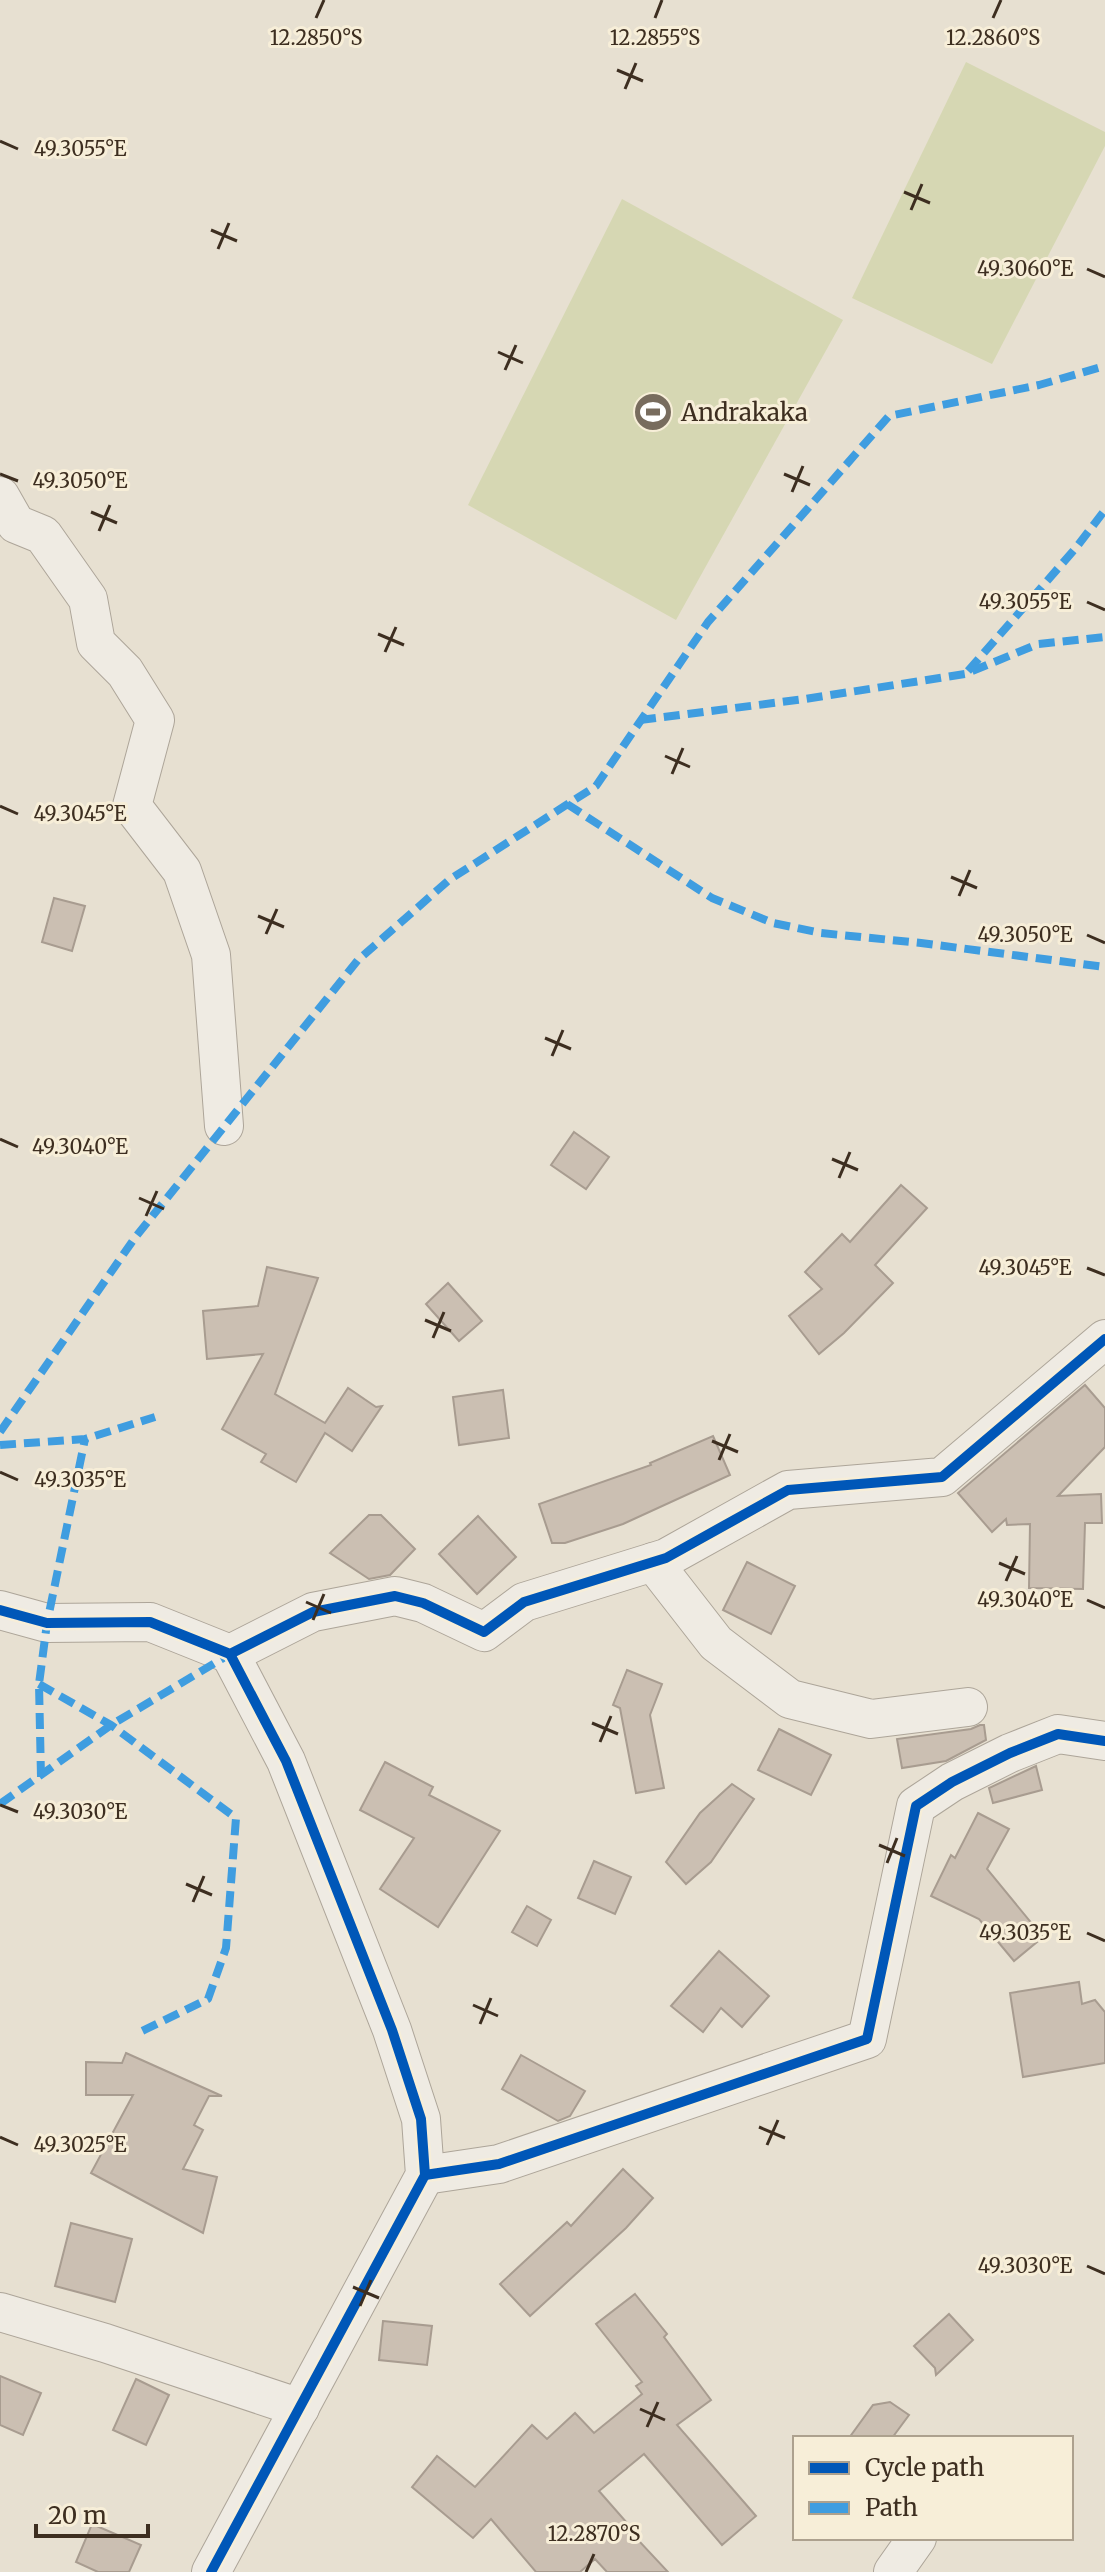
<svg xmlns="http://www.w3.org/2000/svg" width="1105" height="2572" font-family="Merriweather,serif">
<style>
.green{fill:#d6d7b3}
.building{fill:#cbbfb2;stroke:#a89c90;stroke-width:2}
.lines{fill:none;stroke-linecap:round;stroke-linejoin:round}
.street-casing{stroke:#ada599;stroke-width:40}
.street{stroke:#efebe3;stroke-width:38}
.quiet{stroke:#3f9de0;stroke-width:8;stroke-dasharray:16 8;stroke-linecap:butt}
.cycleway-casing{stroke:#f7eed8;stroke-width:15}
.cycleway{stroke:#0057b8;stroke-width:10}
.ticks{fill:none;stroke:#3d2e20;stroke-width:3}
.labels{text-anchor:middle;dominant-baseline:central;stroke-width:6;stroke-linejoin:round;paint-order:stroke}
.poi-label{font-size:24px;fill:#3d2e20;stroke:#f7eed8;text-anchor:start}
.ticks-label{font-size:20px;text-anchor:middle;fill:#3d2e20;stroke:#f7eed8;stroke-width:6;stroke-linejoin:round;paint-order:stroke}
</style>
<rect width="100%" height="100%" fill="#e7e0d1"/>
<g class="green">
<polygon points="966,62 1105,132 1105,146 992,364 852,298"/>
<polygon points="622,199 843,320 676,620 468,505"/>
</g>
<g class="building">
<polygon points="54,898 85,906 72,951 42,942"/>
<polygon points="574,1132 609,1157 586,1189 551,1165"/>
<polygon points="901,1185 927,1208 875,1265 893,1283 844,1333 819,1354 789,1316 822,1289 805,1272 842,1234 850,1242"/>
<polygon points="267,1267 318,1278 275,1394 325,1423 348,1388 376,1407 382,1406 352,1451 325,1433 296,1482 261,1462 266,1454 222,1429 263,1354 207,1359 203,1311 258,1306"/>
<polygon points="448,1283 482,1321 459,1341 426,1304"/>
<polygon points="1085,1385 1105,1408 1105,1447 1058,1496 1101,1494 1102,1523 1085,1523 1083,1589 1029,1588 1030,1524 1007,1525 1006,1519 992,1532 958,1493"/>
<polygon points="503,1390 509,1438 459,1445 453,1397"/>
<polygon points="713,1436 730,1475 623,1524 565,1543 552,1543 539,1504 651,1465 650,1463"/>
<polygon points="369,1515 381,1515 415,1549 390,1575 369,1579 330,1553"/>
<polygon points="478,1516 516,1557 477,1594 439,1554"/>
<polygon points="747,1562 795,1586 771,1634 723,1610"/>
<polygon points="627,1670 662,1684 650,1715 664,1788 636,1793 620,1708 613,1705"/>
<polygon points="980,1725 984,1725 986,1740 946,1761 902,1768 897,1739 971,1729"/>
<polygon points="779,1729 831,1755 811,1795 758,1770"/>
<polygon points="385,1762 433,1787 429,1795 500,1831 438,1927 380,1889 414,1838 360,1810"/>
<polygon points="1036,1766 1042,1790 993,1803 989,1788"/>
<polygon points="732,1784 754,1799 711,1862 686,1884 666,1862 700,1813"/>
<polygon points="978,1813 1009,1829 987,1869 1043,1937 1014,1961 979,1919 931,1896 951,1855 955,1858"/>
<polygon points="594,1861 631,1877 615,1914 578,1898"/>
<polygon points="527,1906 551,1920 537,1946 512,1932"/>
<polygon points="719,1951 769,1996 742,2027 721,2008 703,2032 671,2006"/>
<polygon points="1079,1982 1082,2004 1095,2000 1105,2012 1105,2063 1023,2077 1010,1993"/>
<polygon points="126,2053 222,2096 209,2096 194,2125 203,2130 183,2169 217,2177 203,2233 91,2173 133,2095 86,2095 86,2062 122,2063"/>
<polygon points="521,2055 585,2091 570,2116 558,2121 502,2089"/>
<polygon points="623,2169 653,2198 626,2228 530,2316 500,2284 567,2222 571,2226"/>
<polygon points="71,2223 132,2239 115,2302 55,2286"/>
<polygon points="635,2294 667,2334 664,2337 711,2400 677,2425 756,2516 722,2545 644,2454 599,2491 628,2524 625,2526 668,2572 607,2572 595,2559 580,2572 536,2572 491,2519 473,2538 412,2487 437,2456 475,2487 532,2425 547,2439 575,2413 594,2433 642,2394 636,2386 642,2382 596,2324"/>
<polygon points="949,2314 973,2340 936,2375 935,2368 914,2346"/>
<polygon points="383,2321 432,2326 427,2365 379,2360"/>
<polygon points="0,2376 41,2393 23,2435 0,2425"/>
<polygon points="136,2379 169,2395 146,2445 113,2430"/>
<polygon points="890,2402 909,2415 892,2438 849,2438 873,2405"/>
<polygon points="92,2524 141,2545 129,2572 98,2572 76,2562"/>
</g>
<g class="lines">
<defs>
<g id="street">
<polyline points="0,496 16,524 43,535 88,599 96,643 125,672 155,720 132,806 182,871 211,955 224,1126"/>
<polyline points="653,1562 716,1643 790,1699 871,1719 968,1707"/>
<polyline points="0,1610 47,1623 150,1622 230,1654 313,1612 395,1596 423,1603 484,1632 524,1602 666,1558 788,1490 942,1477 1105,1339"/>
<polyline points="425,2175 499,2164 867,2039 916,1806 952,1782 1010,1753 1058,1734 1105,1741"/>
<polyline points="0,2312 105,2343 300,2408"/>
<polyline points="211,2572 425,2175 421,2119 392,2030 286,1761 230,1654"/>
<polyline points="893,2572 917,2538"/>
</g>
</defs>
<use href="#street" class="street-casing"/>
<use href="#street" class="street"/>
<g class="quiet">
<polyline points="968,671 1075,549 1105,510"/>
<polyline points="640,720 805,699 965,674 1038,644 1105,637"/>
<polyline points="567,804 712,898 773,923 821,933 921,943 1105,967"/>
<polyline points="0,1432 134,1239 358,960 449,880 596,786 708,622 889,416 1039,385 1105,366"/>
<polyline points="0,1445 85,1439 155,1417"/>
<polyline points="39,1684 111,1725 236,1818 226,1948 208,1999 142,2031"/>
<polyline points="41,1777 39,1684 47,1623 85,1439"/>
<polyline points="0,1804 111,1725 230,1654"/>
</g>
<defs>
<g id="cycleway">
<polyline points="0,1610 47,1623 150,1622 230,1654 313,1612 395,1596 423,1603 484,1632 524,1602 666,1558 788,1490 942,1477 1105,1339"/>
<polyline points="425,2175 499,2164 867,2039 916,1806 952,1782 1010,1753 1058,1734 1105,1741"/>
<polyline points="211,2572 425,2175 421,2119 392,2030 286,1761 230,1654"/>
</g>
</defs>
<use href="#cycleway" class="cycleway-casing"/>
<use href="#cycleway" class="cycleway"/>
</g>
<path class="ticks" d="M316,18l8,-18M655,18l7,-18M993,18l8,-18M617,70l26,11M625,89l11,-26M0,141l18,8M904,192l26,11M911,210l11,-26M211,230l26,11M218,249l11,-26M1087,269l18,8M498,352l25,11M505,370l11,-25M0,474l18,7M784,474l26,11M792,492l11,-26M91,512l26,11M99,531l11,-26M1087,602l18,8M378,634l26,11M385,652l11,-25M665,756l25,11M672,774l11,-26M0,806l18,8M951,877l26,11M959,896l11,-26M258,916l26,11M266,934l11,-25M1087,935l18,8M545,1038l26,11M552,1056l11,-26M0,1139l18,8M832,1159l26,11M839,1178l11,-26M139,1198l25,11M146,1216l11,-25M1087,1268l18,7M425,1320l26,11M433,1338l11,-26M712,1441l26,11M719,1460l11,-26M0,1472l18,8M999,1563l26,11M1006,1581l11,-25M1087,1600l18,8M306,1602l25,11M313,1620l11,-26M592,1723l26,11M600,1742l11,-26M0,1805l18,7M879,1845l26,11M887,1863l10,-25M186,1884l26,11M193,1902l11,-26M1087,1933l18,8M473,2005l25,11M480,2024l11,-26M759,2127l26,11M0,2137l18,8M767,2145l11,-25M1087,2266l18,8M353,2287l26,11M360,2306l11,-26M640,2409l25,11M647,2427l11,-25M586,2572l8,-18"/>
<defs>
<symbol id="stadium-disc" viewBox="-11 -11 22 22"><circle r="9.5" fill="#786c5e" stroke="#f7eed8"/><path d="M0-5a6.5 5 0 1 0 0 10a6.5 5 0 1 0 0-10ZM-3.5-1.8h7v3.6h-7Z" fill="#fff"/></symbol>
</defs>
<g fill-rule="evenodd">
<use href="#stadium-disc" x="631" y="390" width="44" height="44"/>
</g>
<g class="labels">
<g class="poi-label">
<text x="681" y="412">Andrakaka</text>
</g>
</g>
<g class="ticks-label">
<text x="316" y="45">12.2850°S</text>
<text x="655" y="45">12.2855°S</text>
<text x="993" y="45">12.2860°S</text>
<text x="80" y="156">49.3055°E</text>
<text x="1025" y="276">49.3060°E</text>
<text x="80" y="488">49.3050°E</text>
<text x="1025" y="609">49.3055°E</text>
<text x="80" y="821">49.3045°E</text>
<text x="1025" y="942">49.3050°E</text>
<text x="80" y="1154">49.3040°E</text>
<text x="1025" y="1275">49.3045°E</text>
<text x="80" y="1487">49.3035°E</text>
<text x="1025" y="1607">49.3040°E</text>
<text x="80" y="1819">49.3030°E</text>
<text x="1025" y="1940">49.3035°E</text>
<text x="80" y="2152">49.3025°E</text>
<text x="1025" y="2273">49.3030°E</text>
<text x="594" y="2541">12.2870°S</text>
</g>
<rect x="793" y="2436" width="280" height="104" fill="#f7eed8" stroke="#ada18e" stroke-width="2"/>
<rect x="809" y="2462" width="40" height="12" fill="#0057b8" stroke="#ada18e" stroke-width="2"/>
<text x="865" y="2476" font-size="24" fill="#3d2e20">Cycle path</text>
<rect x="809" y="2502" width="40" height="12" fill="#3f9de0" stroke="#ada18e" stroke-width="2"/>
<text x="865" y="2516" font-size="24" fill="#3d2e20">Path</text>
<path d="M36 2524v12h112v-12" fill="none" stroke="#3d2e20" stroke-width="4"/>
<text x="48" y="2524" font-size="24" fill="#3d2e20" stroke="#f7eed8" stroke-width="6" paint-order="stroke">20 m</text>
</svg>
